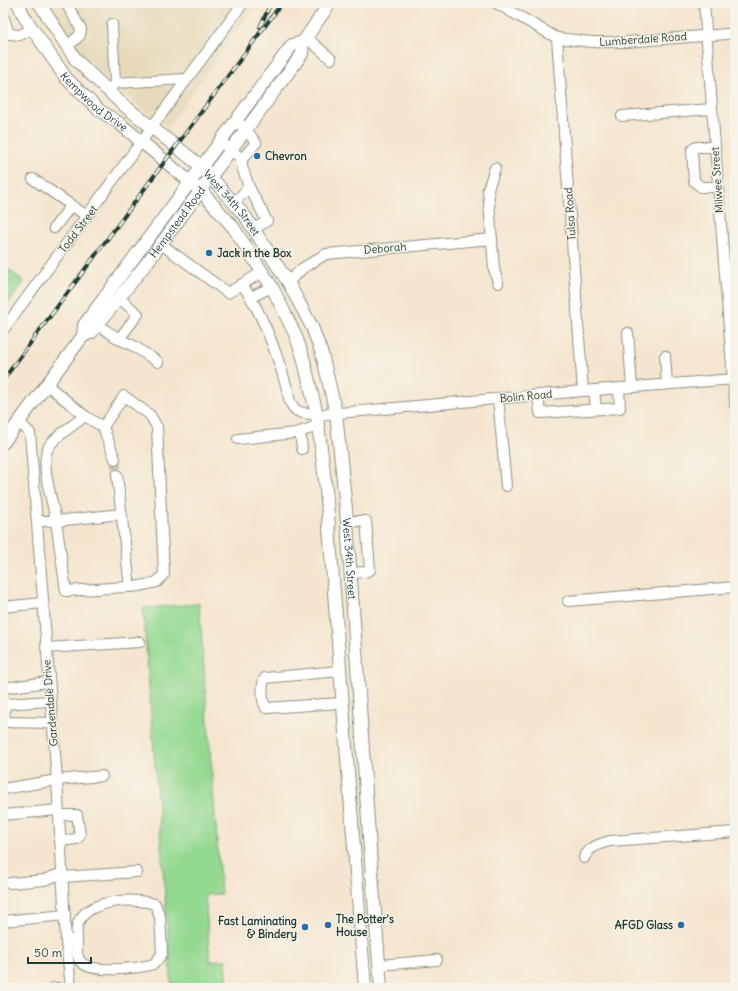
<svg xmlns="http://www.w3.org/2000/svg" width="738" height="991" font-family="Delius,sans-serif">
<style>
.built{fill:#e7daba}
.green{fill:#94d992;stroke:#5a8b63}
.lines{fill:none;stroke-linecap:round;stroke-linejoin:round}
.minor-tunnel{stroke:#cac3af;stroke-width:10;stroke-dasharray:10 5;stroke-linecap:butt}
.minor-casing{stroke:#8a9181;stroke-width:12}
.major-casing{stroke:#8a9181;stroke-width:14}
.minor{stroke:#fff;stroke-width:10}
.major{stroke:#fff;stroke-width:12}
.rail-casing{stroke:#1f3d34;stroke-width:4}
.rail{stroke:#f7f3e8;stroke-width:2.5;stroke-dasharray:8;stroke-linecap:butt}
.poi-dot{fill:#1f6fb2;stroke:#f7f3e8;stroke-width:1.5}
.labels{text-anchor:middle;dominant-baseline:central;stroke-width:3;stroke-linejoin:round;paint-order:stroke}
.street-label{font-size:11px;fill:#1f3d34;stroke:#f7f3e8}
.poi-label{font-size:11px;font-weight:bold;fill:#1f3d34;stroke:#f7f3e8;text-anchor:start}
</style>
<rect width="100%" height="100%" fill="#f7f3e8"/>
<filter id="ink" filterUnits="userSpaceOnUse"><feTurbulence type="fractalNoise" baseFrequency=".025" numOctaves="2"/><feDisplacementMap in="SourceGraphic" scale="8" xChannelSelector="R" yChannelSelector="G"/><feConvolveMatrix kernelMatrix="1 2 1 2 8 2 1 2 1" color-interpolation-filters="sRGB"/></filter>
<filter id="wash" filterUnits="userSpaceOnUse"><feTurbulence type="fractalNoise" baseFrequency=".012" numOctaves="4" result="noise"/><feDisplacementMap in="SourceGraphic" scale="16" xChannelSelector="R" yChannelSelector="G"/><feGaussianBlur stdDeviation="0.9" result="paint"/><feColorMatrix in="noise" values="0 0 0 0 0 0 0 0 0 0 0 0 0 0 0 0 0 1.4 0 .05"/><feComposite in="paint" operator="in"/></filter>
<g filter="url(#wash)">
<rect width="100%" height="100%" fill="#f5e5ce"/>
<polygon class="built" points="48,3 258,3 168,127 144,111 100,73 77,47"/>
<g class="green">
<polygon points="3,265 24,282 3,311"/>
<polygon points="199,604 221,894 205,895 210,961 226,960 228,988 172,988 143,608"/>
</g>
</g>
<g filter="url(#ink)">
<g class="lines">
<polyline class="minor-tunnel" points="115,459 117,475"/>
<defs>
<g id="minor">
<polyline points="66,3 81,29 80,35 67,47"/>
<polyline points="496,3 557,38 592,42 626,42 727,34"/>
<polyline points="704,3 735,405"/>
<polyline points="3,15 9,34 20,35 32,29"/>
<polyline points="112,24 115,83"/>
<polyline points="306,37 331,59"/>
<polyline points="557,38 583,391"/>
<polyline points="108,91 115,83 186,79"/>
<polyline points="622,116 711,109"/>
<polyline points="221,142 242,159 256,143 246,129 236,121"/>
<polyline points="714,147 696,147 692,150 694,181 701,187 717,187"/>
<polyline points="495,168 488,189 494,269 498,283"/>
<polyline points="33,179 87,216"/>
<polyline points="249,187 267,221 254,229"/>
<polyline points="234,203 249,187 242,167 242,159"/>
<polyline points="54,228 71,206"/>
<polyline points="161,244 228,293 262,272"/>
<polyline points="288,282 303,268 326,254 492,239"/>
<path d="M242,284c21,30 34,67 44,101 2,8 3,20 10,25 5,4 15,4 21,5l266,-24 152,-12"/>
<polyline points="251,297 272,287"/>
<polyline points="98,325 119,339 138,314 119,298"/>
<polyline points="3,330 243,3"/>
<polyline points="628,333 632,387"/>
<polyline points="119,339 132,345 158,362"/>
<polyline points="665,356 667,384"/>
<polyline points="594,390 596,409"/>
<polyline points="538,395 540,413 620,408 619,388"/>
<polyline points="498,398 506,486"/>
<polyline points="85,416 103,427 124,396 150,415 157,427 164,574 157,582 140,586 66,591 56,521 121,514"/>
<polyline points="19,422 30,433 57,780 66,941 71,988"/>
<polyline points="103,427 115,459"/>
<polyline points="300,432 302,449"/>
<polyline points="238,439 296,433 318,426"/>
<polyline points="117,475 130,587"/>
<path d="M37,521h19c-3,-19 -16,-55 -8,-73 6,-11 27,-24 37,-32l-39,-32"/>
<polyline points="347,521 366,521 370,570 364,572 351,573"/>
<polyline points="568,601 735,587"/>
<polyline points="3,607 42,603"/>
<polyline points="46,648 140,642"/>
<path d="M339,671l-74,7c-4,6 -3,24 1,30l75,-5"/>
<polyline points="3,688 48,682"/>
<polyline points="50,701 4,704 5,722 52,723"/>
<polyline points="3,789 57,780 102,776"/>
<polyline points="3,815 58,810"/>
<polyline points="59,815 77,815 80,835 77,839 60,841"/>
<path d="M584,858c5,-11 15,-14 26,-17l125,-9"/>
<polyline points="63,877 137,872"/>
<polyline points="10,883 44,880 63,873"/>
<polyline points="3,921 65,915"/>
<path d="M66,941l11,-1c0,-4 -1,-9 0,-13 6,-28 57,-30 78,-23l5,13 2,37 -8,10c-15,4 -63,11 -74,-3 -4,-5 -3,-15 -3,-21"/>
<polyline points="380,965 437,960"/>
<polyline points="54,988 58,988"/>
</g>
<g id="major">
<path id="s1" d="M18,3l7,15 41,60 33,32 20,13 82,68 32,36 39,60 23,47 8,23 14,58 9,74 39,499"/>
<path id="s2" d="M39,3l37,57 45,43 81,64 43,49 43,66 24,45 10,27 14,59 10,96 24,340 11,139"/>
<path id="s3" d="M83,336l9,-4 54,-68 156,-210 1,-12 27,-39"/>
<polyline points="3,443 83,336 84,325 292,45 303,42"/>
</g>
</defs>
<use href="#minor" class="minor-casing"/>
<use href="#major" class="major-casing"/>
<use href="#minor" class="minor"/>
<use href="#major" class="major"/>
<defs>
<g id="rail">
<polyline points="260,27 271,3"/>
<polyline points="3,380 282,3"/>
</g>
</defs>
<use href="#rail" class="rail-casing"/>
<use href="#rail" class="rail"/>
</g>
</g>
<g class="poi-dot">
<circle cx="257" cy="156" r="4"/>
<circle cx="209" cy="253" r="4"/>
<circle cx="328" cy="925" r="4"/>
<circle cx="681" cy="925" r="4"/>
<circle cx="305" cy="927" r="4"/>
</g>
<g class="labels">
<g class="street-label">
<text transform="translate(643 39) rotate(-4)">Lumberdale Road</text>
<text stroke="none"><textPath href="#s1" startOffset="126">Kempwood Drive</textPath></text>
<text transform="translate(717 180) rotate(-94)">Milwee Street</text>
<text stroke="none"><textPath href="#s2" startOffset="280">West 34th Street</textPath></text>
<text transform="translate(570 214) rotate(-94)">Tulsa Road</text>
<text stroke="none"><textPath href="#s3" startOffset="149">Hempstead Road</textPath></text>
<text transform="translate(78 229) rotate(-53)">Todd Street</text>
<text transform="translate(385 248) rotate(-5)">Deborah</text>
<text transform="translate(526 396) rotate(-5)">Bolin Road</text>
<text stroke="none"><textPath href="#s2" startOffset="664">West 34th Street</textPath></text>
<text transform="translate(50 703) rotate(-95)">Gardendale Drive</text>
</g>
<g class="poi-label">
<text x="265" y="156">Chevron</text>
<text x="217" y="253">Jack in the Box</text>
<text x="336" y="919">The Potter's<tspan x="336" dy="13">House</tspan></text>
<text x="297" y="921" text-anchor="end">Fast Laminating<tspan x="297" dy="13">&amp; Bindery</tspan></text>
<text x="673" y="925" text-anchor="end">AFGD Glass</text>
</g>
</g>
<rect width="738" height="991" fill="none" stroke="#f7f3e8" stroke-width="16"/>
<path d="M28 957v6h63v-6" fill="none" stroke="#1f3d34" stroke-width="2"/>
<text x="34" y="957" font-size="12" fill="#1f3d34" stroke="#f7f3e8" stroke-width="3" paint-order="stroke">50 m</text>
</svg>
